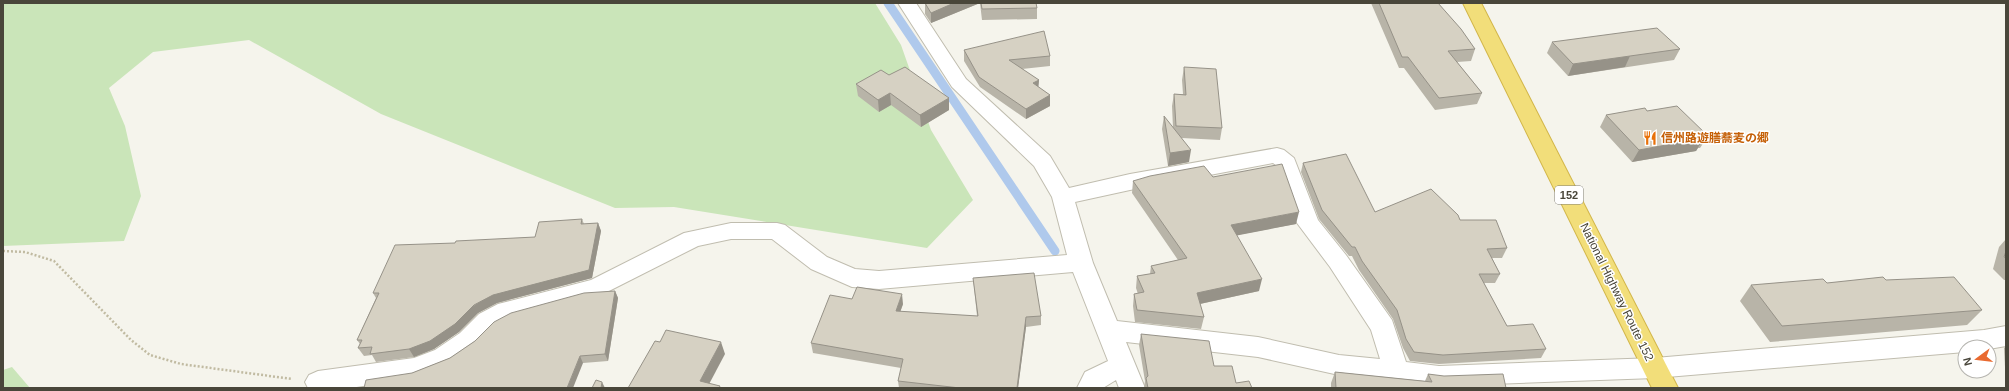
<svg xmlns="http://www.w3.org/2000/svg" width="2009" height="391" font-family="Helvetica,'Noto Sans JP',sans-serif">
<style>
.green{fill:#cae5b9}
.lines{fill:none;stroke-linecap:round;stroke-linejoin:round}
.stream{stroke:#afc9ec;stroke-width:9}
.minor-casing{stroke:#c0bdaf;stroke-width:2}
.highway-casing{stroke:#d2b64a;stroke-width:2}
.path{stroke:#c1bba2;stroke-width:2.5;stroke-dasharray:2 2;stroke-linecap:butt}
.minor{fill:#fff;fill-rule:evenodd}
.highway{fill:#f2de7a;fill-rule:evenodd}
.wall{fill:#b8b4a8}
.shaded-wall{fill:#969288}
.building{fill:#d6d1c3;stroke:#969288}
.labels{text-anchor:middle;dominant-baseline:central;stroke-width:3;stroke-linejoin:round;paint-order:stroke}
.shield{fill:#fff;stroke:#807e75;stroke-width:1}
.shield-label{font-size:11px;font-weight:bold;fill:#49463a}
.food-label{font-size:12px;font-weight:bold;fill:#c56008;stroke:#fff;text-anchor:start}
.street-label{font-size:12px;fill:#49463a;stroke:#fff}
</style>
<rect width="100%" height="100%" fill="#f5f4ec"/>
<g class="green">
<polygon points="3,3 875,3 901,45 931,130 973,200 927,248 674,207 615,208 381,114 249,40 153,52 109,88 125,126 141,196 124,241 3,246"/>
<polygon points="12,367 30,388 3,388 3,370"/>
</g>
<g class="lines">
<polyline class="stream" points="888,3 1055,251"/>
<defs>
<path id="minor" d="M898,3h18l50,76 84,77 19,32 61,-14 147,-26 7,2 10,8 24,62 28,35 46,65 14,42 33,4 216,-8 329,-28 22,-4v20l-17,3v-2h-24v5l-310,26 -216,8 -100,-11 -81,-18 -132,-15 19,46h-26l-3,-8 -13,8h-26l8,-16 23,-11 -35,-89 -194,17 -27,-2 -41,-18 -39,-30h-41l-33,7 -93,47 -91,26 -17,9 -19,19 -25,17 -37,14 -66,10h-42l-3,-6 4,-7 9,-4 96,-13 21,-8 25,-17 19,-19 19,-10 93,-24 93,-47 47,-10h46l8,2 42,32 28,12 24,2 188,-16 -15,-58 -18,-31 -82,-79zM1273,163l4,3 20,57 33,44 41,63 9,29 -41,-4 -81,-18 -141,-16 -24,-58 -18,-61 55,-12z"/>
<polygon id="highway" points="1463,3 1481,3 1678,388 1652,388"/>
</defs>
<use href="#minor" class="minor-casing"/>
<use href="#highway" class="highway-casing"/>
<polyline class="path" points="3,251 25,252 54,261 131,340 150,355 181,364 292,379"/>
<use href="#minor" class="minor"/>
<use href="#highway" class="highway"/>
</g>
<g class="wall">
<polygon points="925,3 1036,3 1037,8 1037,19 982,20 980,3 931,23 925,14"/>
<polygon points="1371,3 1438,3 1475,49 1471,61 1457,62 1482,93 1477,104 1435,110 1404,68 1399,68"/>
<polygon points="1552,42 1680,49 1674,60 1568,76 1547,53"/>
<polygon points="964,50 1050,56 1050,66 1022,69 1039,80 1038,87 1050,95 1050,106 1026,119 980,87 964,61"/>
<polygon points="1184,67 1222,128 1220,140 1182,138 1189,162 1168,166 1162,129 1164,116 1173,128 1172,106 1174,94 1183,94 1182,80"/>
<polygon points="889,75 949,98 949,110 921,127 891,105 879,112 858,96 856,84"/>
<polygon points="1647,111 1708,136 1700,148 1698,148 1696,151 1632,162 1600,127 1606,115"/>
<polygon points="1303,163 1375,212 1460,220 1507,248 1502,258 1492,258 1500,274 1495,283 1484,283 1507,326 1546,349 1541,358 1439,364 1410,361 1403,348 1393,319 1359,270 1352,256 1349,256 1319,219 1301,172"/>
<polygon points="1213,177 1296,224 1237,235 1259,291 1200,304 1204,317 1201,329 1135,322 1133,306 1134,294 1138,294 1136,288 1137,276 1150,274 1151,266 1178,260 1132,193 1133,181"/>
<polygon points="582,219 584,224 598,223 601,231 592,278 497,303 478,313 459,332 434,349 414,357 376,362 372,355 364,356 358,348 360,344 357,340 376,298 373,293 535,237"/>
<polygon points="2006,239 2006,280 2004,280 1993,269 1999,247"/>
<polygon points="973,278 1041,316 1041,325 1026,327 1018,388 899,388 898,381 901,368 813,353 811,343 852,299 903,304 900,312 977,316 974,287"/>
<polygon points="1886,280 1982,310 1967,325 1770,342 1740,301 1751,285 1827,283"/>
<polygon points="615,291 618,298 608,361 583,363 412,373 450,358 475,341"/>
<polygon points="1141,334 1214,366 1236,383 1252,388 1144,388 1145,381 1139,345"/>
<polygon points="2006,346 2006,368 2005,367 2004,348"/>
<polygon points="1335,372 1425,381 1428,374 1506,388 1331,388 1331,383"/>
</g>
<g class="shaded-wall">
<polygon points="954,3 980,3 931,23 931,13"/>
<polygon points="1630,56 1625,67 1568,76 1573,64"/>
<polygon points="1039,80 1038,91 1033,83"/>
<polygon points="890,93 891,105 879,112 878,100"/>
<polygon points="1050,95 1050,106 1026,119 1026,109"/>
<polygon points="949,98 949,110 921,127 920,115"/>
<polygon points="1704,138 1696,151 1632,162 1639,150"/>
<polygon points="1191,150 1189,162 1168,166 1170,153"/>
<polygon points="1299,212 1296,224 1229,237 1231,225"/>
<polygon points="598,223 601,231 592,278 497,303 478,313 459,332 434,349 414,357 409,349"/>
<polygon points="1262,279 1259,291 1195,305 1197,293"/>
<polygon points="615,291 618,298 608,361 605,354"/>
<polygon points="902,294 903,304 897,321 896,311"/>
<polygon points="1026,317 1026,327 1018,388 1017,388"/>
<polygon points="721,342 725,354 707,388 700,381"/>
<polygon points="580,356 583,363 573,388 567,388"/>
<polygon points="602,382 605,388 601,388"/>
</g>
<g class="building">
<polygon points="925,3 954,3 931,13"/>
<polygon points="981,3 1036,3 1037,8 982,9"/>
<polygon points="1379,3 1438,3 1461,29 1475,49 1448,51 1482,93 1439,98 1408,57 1402,57"/>
<polygon points="1657,28 1680,49 1573,64 1552,42"/>
<polygon points="1044,31 1050,56 1009,60 1039,80 1033,83 1050,95 1026,109 979,77 964,50"/>
<polygon points="905,67 949,98 920,115 890,93 878,100 856,84 881,70 889,75"/>
<polygon points="1184,67 1216,69 1222,128 1176,126 1174,94 1186,95"/>
<polygon points="1677,106 1708,136 1702,136 1704,138 1639,150 1606,115 1645,108 1647,111"/>
<polygon points="1164,116 1191,150 1170,153"/>
<polygon points="1346,154 1375,212 1431,189 1458,215 1460,220 1496,220 1507,248 1487,249 1500,274 1479,274 1507,326 1533,324 1546,349 1443,355 1414,352 1406,339 1397,310 1362,261 1355,247 1352,247 1322,210 1303,163"/>
<polygon points="1282,164 1299,212 1231,225 1262,279 1197,293 1204,317 1137,310 1134,294 1144,292 1137,276 1155,273 1151,266 1187,258 1133,181 1150,176 1204,166 1213,177"/>
<polygon points="582,219 581,224 598,223 589,270 493,295 474,305 455,324 430,341 409,349 370,354 372,347 358,348 362,340 357,340 379,293 373,293 395,245 455,243 456,241 535,237 539,222"/>
<polygon points="2006,251 2006,258 2004,257"/>
<polygon points="1034,273 1041,316 1026,317 1017,388 960,388 898,381 903,359 811,343 830,295 852,299 857,287 902,294 896,311 978,316 973,278"/>
<polygon points="1883,277 1886,280 1954,277 1982,310 1782,326 1751,285 1823,279 1827,283"/>
<polygon points="615,291 605,354 580,356 567,388 364,388 366,380 412,373 450,358 475,341 494,322 511,313 584,293"/>
<polygon points="666,330 721,342 700,381 720,386 719,388 628,388 655,341 660,342"/>
<polygon points="1141,334 1209,341 1214,366 1232,366 1236,383 1249,381 1252,388 1148,388 1146,378 1148,376"/>
<polygon points="1335,372 1432,382 1428,374 1444,376 1503,374 1506,388 1336,388"/>
<polygon points="596,380 602,382 601,388 592,388"/>
</g>
<defs>
<symbol id="restaurant-bare" viewBox="-9 -9 18 18"><path d="M-5-6h1v4h1v-4h1v4h1v-4h1v5L-1.5 .5V6h-2V.5L-5-1ZM5-6V6H3V1.5H1.5Q1.5-4 5-6Z" fill="#e8710a" stroke="#fff" stroke-width="2.5" paint-order="stroke"/></symbol>
</defs>
<g fill-rule="evenodd">
<use href="#restaurant-bare" x="1640" y="128" width="20" height="20"/>
</g>
<g class="labels">
<rect class="shield" x="1555" y="186" width="28" height="18" rx="3"/>
<g class="shield-label">
<text x="1569" y="195">152</text>
</g>
<g class="food-label">
<text x="1661" y="138">信州路遊膳蕎麦の郷</text>
</g>
<g class="street-label">
<text transform="translate(1617 292) rotate(64)">National Highway Route 152</text>
</g>
</g>
<rect width="2009" height="391" fill="none" stroke="#49463a" stroke-width="8"/>
<g transform="translate(1977 359) rotate(255)"><circle r="19" fill="#ffffff" stroke="#b6b5b0"/>
<path d="M0-3L7 15L0 10L-7 15Z" fill="#e96a30"/>
<text y="-6" font-size="11" font-weight="bold" text-anchor="middle" fill="#49463a">N</text>
</g>
</svg>
